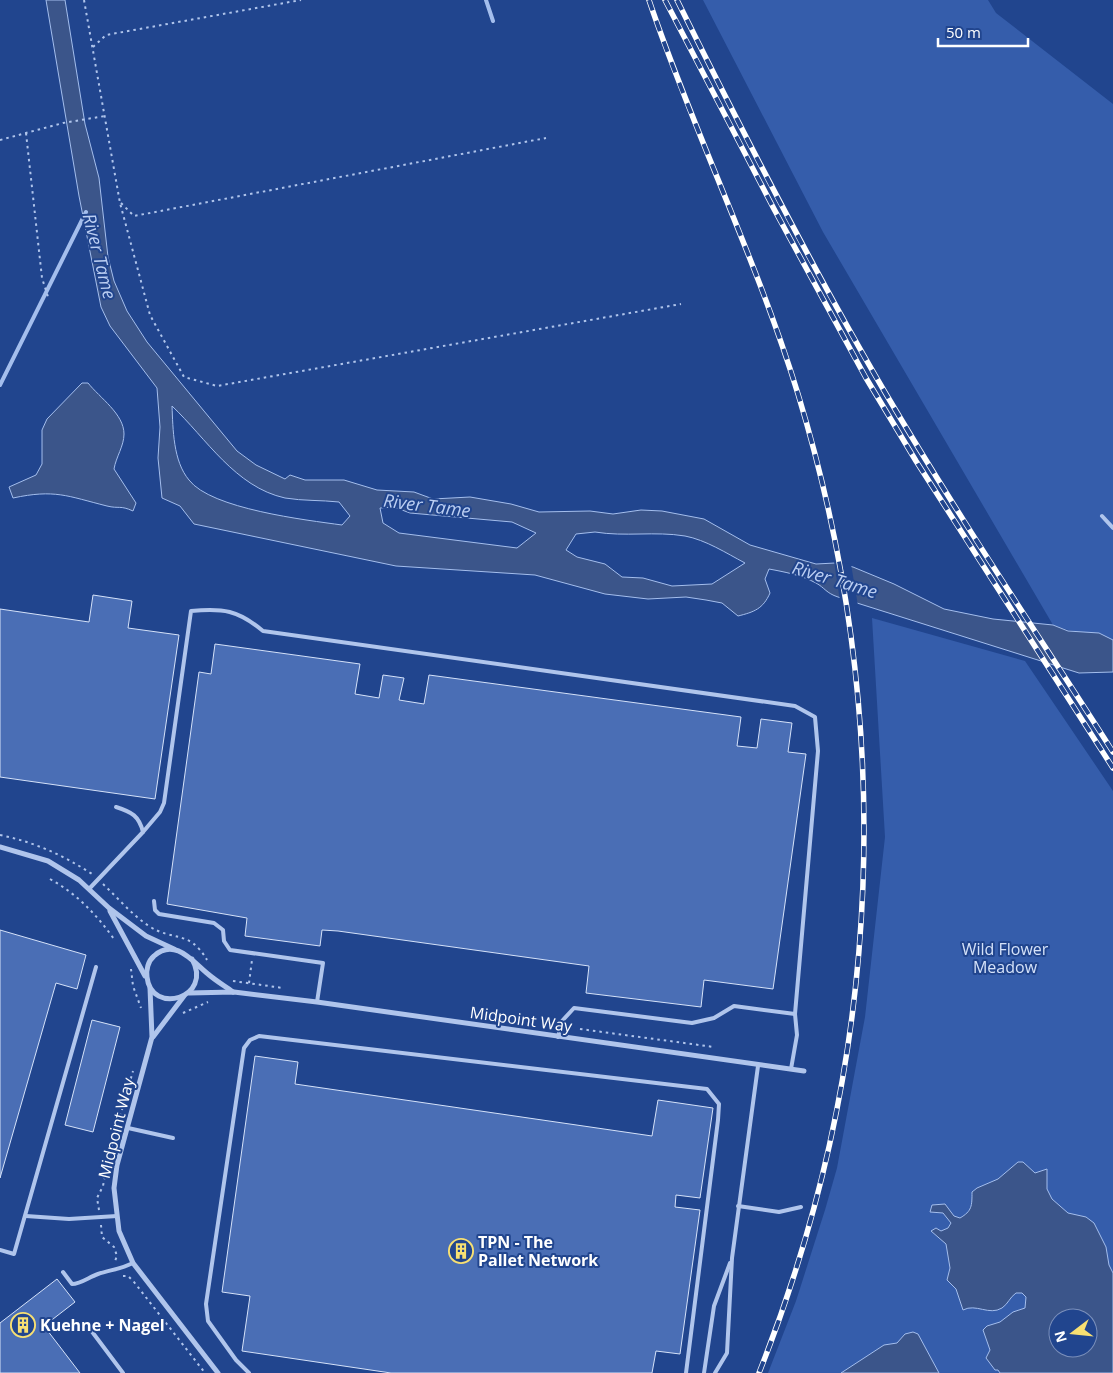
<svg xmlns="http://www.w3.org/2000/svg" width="1113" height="1373" font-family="'Open Sans',sans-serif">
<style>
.green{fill:#355dab;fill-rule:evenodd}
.water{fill:#3b558a;stroke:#a4beed;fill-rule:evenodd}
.pier{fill:#21458e}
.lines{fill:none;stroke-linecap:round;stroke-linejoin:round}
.stream{stroke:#a4beed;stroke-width:4}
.building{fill:#4a6eb5;stroke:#d5e2f9}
.path{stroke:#b0c5ec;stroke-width:2;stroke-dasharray:2.5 4;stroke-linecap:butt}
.lane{stroke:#b0c5ec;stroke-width:4}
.street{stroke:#b0c5ec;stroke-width:5}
.rail-casing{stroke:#fff;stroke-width:5.5}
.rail{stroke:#21458e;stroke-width:4;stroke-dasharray:11;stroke-linecap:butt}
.labels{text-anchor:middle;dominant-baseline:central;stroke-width:4;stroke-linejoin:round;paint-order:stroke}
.park-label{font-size:16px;fill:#d5e2f9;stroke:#21458e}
.street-label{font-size:16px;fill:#fff;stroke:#21458e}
.poi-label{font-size:16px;font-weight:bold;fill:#fff;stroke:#21458e;text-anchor:start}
.water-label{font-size:18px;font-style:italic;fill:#bccff3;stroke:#21458e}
</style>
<rect width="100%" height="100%" fill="#21458e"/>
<g class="green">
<path d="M703,0h285l8,13 117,91v536c-20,-9 -39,-6 -60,-15l-230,-393z"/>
<path d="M872,618l153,43 88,130v582h-345l28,-72 29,-91 12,-42 28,-151 20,-180zM1058,1318h30v30h-30z"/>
</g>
<g class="water">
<path d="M46,0h19l20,124 14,54 9,79 6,24 13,30 20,31 90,109 19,14 29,14 5,-4 15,5h39l33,10 37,2 19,7 37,-2 41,7 28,8 51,-1 23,3 28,-4 21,1 42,8 46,26 66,19 19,-1 18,4 41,17 50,25 49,10 60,6 15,6 31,2 14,7v32l-34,1 -241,-76c-12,-4 -13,-9 -22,-14 -15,-8 -31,-11 -47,-14l-4,10 5,14c-7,16 -16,19 -32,23l-16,-13 -16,-3 -20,-3 -38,2 -43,-5 -70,-19 -139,-9 -202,-42 -14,-18 -18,-8 -4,-40 2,-31 -3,-39 -47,-62 -9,-19 -22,-111zM172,406c34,32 63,81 113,92 18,3 36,2 54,4l11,14 -8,9c-36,-5 -131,-16 -153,-45 -16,-19 -16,-51 -17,-74zM394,507l16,6 102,9 24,11 -19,15 -118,-15 -16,-10 -3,-15zM595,532c30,5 60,-1 90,4 21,4 41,17 60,27l-33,21 -40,2 -29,-8 -21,-1 -17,-13 -28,-7 -11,-7 10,-16z"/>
<path d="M82,383h6c12,15 36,31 36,51 0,12 -8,23 -10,35l22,34 -3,8c-13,-6 -14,-2 -26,-5 -40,-10 -52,-17 -94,-8l-4,-11 27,-12 6,-11v-34l5,-11z"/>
<path d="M1018,1162h5l12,11 12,-4v20l5,10 16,14 18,4 8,6 12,24 3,18 4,8v100h-113l-2,-3h-3l-9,-12 4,-8 -7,-20 4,-4 13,-4 13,-10 12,-4 1,-11 -4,-4h-6c-6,4 -8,11 -14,15 -13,8 -26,-5 -39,2l-7,-21 -9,-9 3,-12 -4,-24 -15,-13 5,-3 5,3 7,-3 3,-5 -8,-10 -13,-1 2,-7 13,-1 9,12 6,2c12,-7 12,-12 12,-26l5,-4 21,-9zM1058,1318h30v30h-30z"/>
<polygon points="913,1332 918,1334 939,1373 841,1373 884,1345 897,1343 905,1334"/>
</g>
<polygon class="pier" points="834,561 851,564 858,606 840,601"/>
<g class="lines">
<g class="stream">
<polyline points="486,0 493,21"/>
<polyline points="0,385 86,212"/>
</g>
</g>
<g class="building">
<polygon points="93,595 132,601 128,628 179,635 155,799 0,777 0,609 89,622"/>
<polygon points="215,644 360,664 355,694 379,698 383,675 404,678 399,700 424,704 429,675 741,717 737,746 757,748 761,719 792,723 788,752 806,754 773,989 704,980 701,1007 586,993 589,966 338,931 322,930 320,946 245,936 247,918 167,904 199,672 211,674"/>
<polygon points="0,930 86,955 77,989 56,983 0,1178"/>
<polygon points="92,1020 120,1027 93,1132 65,1125"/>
<polygon points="255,1056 298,1062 295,1084 652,1136 658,1100 713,1108 700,1198 676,1195 675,1207 700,1210 680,1354 656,1351 652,1373 391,1373 242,1351 250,1296 222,1292"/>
<polygon points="57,1279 75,1302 44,1326 80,1373 0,1373 0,1323"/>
</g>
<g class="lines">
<g class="path">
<polyline points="84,0 120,203 150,315 184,377 217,386 681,304"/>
<polyline points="93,47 106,35 301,0"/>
<polyline points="26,133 42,278 49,300"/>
<polyline points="0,140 63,123 105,116"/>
<polyline points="121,203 134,216 546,138"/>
<path d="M0,835c34,7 63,20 92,39"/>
<path d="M50,879c27,15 46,35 64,60"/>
<path d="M103,884c15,14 29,31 46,42 24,16 40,3 58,34"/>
<polyline points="131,969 133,986 141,1008"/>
<polyline points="233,981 283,988"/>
<polyline points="249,983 252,960"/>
<polyline points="183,1013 208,1002"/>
<polyline points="580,1029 714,1047"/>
<polyline points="99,1210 97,1198 103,1186 108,1159 133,1071"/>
<polyline points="101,1225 102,1237 114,1247 117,1256 115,1261"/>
<polyline points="123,1276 128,1276 134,1282 205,1373"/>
</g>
<g class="lane">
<polyline points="1102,516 1113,528"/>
<path d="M143,832l17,-20 4,-9 27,-192c32,-3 47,-1 72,20l532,75 20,11 3,34 -23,263 2,21 -6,34"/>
<path d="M89,889l54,-57c-4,-16 -11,-20 -27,-25"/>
<polyline points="154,901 155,910 159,914 214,923 223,930 224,941 230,950 323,963 317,1002"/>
<polyline points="558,1037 562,1021 574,1008 692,1023 714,1018 734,1006 795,1014"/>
<polyline points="128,1128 173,1138"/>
<polyline points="738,1206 779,1212 801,1207"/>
<polyline points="26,1216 69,1219 117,1216"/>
<polyline points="0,1250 14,1254 96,967"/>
<path d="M63,1272l9,12c9,0 17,-7 26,-10 12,-4 23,-5 35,-11"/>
<polyline points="87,1325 123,1373"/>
<polyline points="249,1373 236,1360 208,1321 206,1304 244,1048 250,1040 259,1036 707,1089 719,1104 718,1120 686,1373"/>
<polyline points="704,1373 714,1306 730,1263"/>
<polyline points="715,1373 727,1353 732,1258 758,1066"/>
</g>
<g class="street">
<polyline points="0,847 48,861 79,880 109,908 146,936 174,949"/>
<polyline points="110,911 145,976"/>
<path d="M192,959c22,39 -41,57 -45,18 -1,-7 1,-16 7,-21 21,-19 39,6 54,18 8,7 17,12 25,18"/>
<polyline points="150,988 152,1037 117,1165 114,1188 119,1231 133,1263 218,1373"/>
<polyline points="189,993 234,992 317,1002 804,1071"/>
<polyline points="153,1037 184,996"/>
</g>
<defs>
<g id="rail">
<path d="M649,0c45,133 108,260 149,394 99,326 87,662 -39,979"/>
<polyline points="665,0 774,209 866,378 916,461 1113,768"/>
<path d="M677,0c66,133 134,266 209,394 72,122 151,239 227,358"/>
</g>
</defs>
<use href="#rail" class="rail-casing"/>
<use href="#rail" class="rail"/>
</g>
<defs>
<symbol id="building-ring" viewBox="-11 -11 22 22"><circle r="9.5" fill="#21458e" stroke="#f8e072" stroke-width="1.5"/><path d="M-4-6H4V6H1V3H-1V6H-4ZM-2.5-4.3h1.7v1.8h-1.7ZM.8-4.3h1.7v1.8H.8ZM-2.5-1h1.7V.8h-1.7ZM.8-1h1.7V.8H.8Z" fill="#f8e072"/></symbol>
</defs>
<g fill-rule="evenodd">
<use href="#building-ring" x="447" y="1237" width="28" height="28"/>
<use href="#building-ring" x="9" y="1311" width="28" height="28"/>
</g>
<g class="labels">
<g class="park-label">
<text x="1005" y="949">Wild Flower<tspan x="1005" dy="18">Meadow</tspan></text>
</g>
<g class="street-label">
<text transform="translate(521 1019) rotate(8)">Midpoint Way</text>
<text transform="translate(116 1128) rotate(-76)">Midpoint Way</text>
</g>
<g class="poi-label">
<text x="478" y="1242">TPN - The<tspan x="478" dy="18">Pallet Network</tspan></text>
<text x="40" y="1325">Kuehne + Nagel</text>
</g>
<g class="water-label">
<text transform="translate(100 256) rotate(76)">River Tame</text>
<text transform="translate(427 505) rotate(7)">River Tame</text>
<text transform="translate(835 579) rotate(17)">River Tame</text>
</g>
</g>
<g transform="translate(1073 1333) rotate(254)"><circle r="24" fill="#21458e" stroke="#7a8fbb"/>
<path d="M0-4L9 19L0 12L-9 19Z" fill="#f8e072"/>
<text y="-8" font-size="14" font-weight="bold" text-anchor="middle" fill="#ffffff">N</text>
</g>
<path d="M938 38v8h90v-8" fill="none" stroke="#ffffff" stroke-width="2.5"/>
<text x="946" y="38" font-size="15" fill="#ffffff" stroke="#21458e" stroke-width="4" paint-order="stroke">50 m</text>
</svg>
